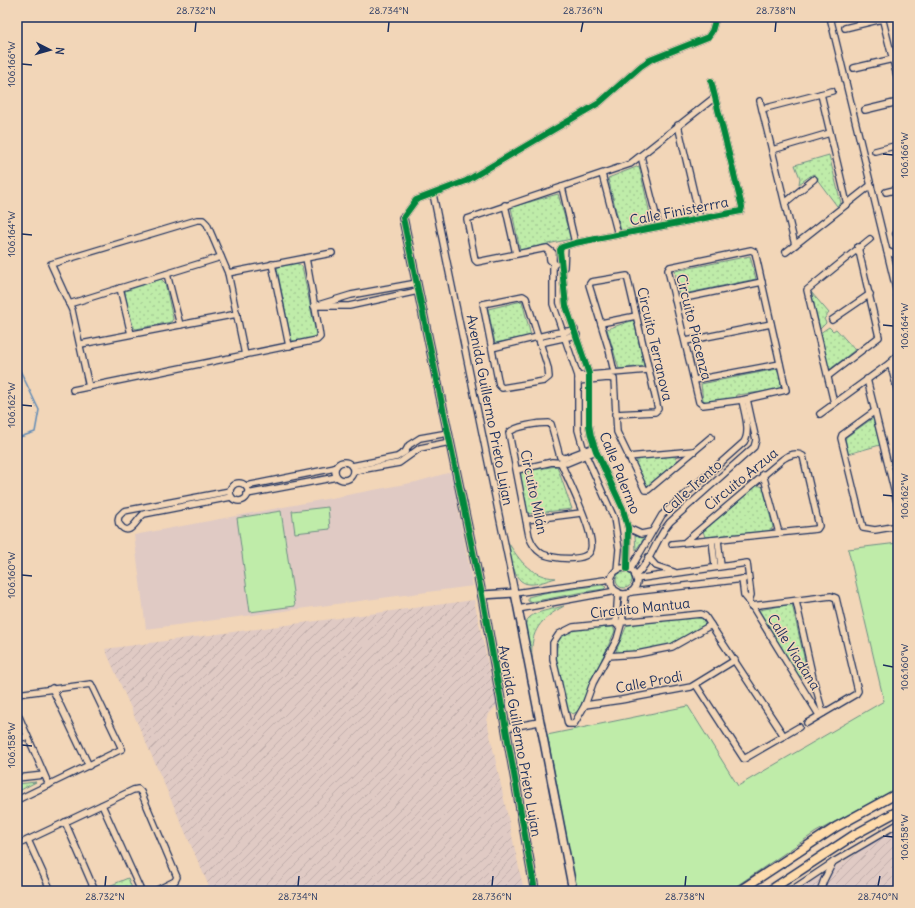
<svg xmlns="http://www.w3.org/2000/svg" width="915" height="908" font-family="Delius,sans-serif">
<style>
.built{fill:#e0cac4}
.industrial{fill:url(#industrial-furrows)}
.green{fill:#bfeca9;stroke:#6d8e84}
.park{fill:url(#park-dots);stroke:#6d8e84}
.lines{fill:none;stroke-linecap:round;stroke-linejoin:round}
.stream{stroke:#628bb6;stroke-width:1.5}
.minor-casing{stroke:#1b2f5e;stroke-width:8}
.tertiary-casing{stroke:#1b2f5e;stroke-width:10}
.primary-casing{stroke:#1b2f5e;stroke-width:11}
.minor{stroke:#f2d6b8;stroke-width:5.5}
.tertiary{stroke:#f2d6b8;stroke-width:7}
.primary{stroke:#fedbac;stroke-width:8}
.cycleway-casing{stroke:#f2d6b8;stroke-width:8}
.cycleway{stroke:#00873e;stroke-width:6}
.ticks{fill:none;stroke:#1b2f5e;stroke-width:1.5}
.labels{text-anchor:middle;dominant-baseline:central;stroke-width:3;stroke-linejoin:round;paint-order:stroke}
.street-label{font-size:14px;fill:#1b2f5e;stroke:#f2d6b8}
.neatline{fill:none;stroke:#1b2f5e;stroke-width:1.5}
.ticks-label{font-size:10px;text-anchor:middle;fill:#1b2f5e}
</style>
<defs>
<pattern id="industrial-furrows" width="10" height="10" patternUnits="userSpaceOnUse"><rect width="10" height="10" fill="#e0cac4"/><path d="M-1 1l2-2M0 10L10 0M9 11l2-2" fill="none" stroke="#c0aeab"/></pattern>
<pattern id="park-dots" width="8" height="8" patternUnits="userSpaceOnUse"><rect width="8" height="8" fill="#bfeca9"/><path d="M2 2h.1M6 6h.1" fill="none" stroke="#a4cb94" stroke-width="1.8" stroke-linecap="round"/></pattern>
</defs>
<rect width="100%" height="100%" fill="#f2d6b8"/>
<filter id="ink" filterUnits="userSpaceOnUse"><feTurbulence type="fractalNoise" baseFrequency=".025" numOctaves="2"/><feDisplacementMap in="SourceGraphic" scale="8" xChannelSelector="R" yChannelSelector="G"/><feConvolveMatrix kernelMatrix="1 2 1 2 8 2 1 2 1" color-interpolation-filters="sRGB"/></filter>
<g filter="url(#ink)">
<polygon class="built" points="451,472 473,586 146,629 134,535 416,482"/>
<g class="industrial">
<polygon points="474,600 497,705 489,714 487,721 524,891 211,891 105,649"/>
<polygon points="898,827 898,891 797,891"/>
</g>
<g class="green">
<polygon points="328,507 330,529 295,533 292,511"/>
<polygon points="281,511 295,606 250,612 237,518"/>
<polygon points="898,543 898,788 816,832 729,891 577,891 547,735 688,706 738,786 884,701 848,549"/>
<path d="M602,585l4,2 -2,2c-25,3 -49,9 -74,13l-2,-1v-4l16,-4z"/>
</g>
<g class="park">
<polygon points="829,155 841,203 837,206 813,174 799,184 800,178 795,165"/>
<polygon points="639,166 652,223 621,231 608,178"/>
<polygon points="558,194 571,239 520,250 511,207"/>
<polygon points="750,256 756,279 679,295 675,271"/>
<polygon points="296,263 302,266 316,334 314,338 295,342 291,339 277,269 278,267"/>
<polygon points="161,279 165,283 173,319 171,322 136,329 133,327 125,295 125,291"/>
<polygon points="811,292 829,313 824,319 826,323 820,329"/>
<polygon points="522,301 531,336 495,343 488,309"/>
<polygon points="634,320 644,366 619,369 607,329"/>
<polygon points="829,327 833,331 836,329 855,350 829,370 820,333"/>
<polygon points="777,369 781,383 780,390 736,395 734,400 707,402 703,400 701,384"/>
<polygon points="873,418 880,445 848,454 845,438"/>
<polygon points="674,455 678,461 649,486 645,485 635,463 638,459"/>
<polygon points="557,466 572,509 527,514 520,472"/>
<polygon points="757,485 763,487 773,527 770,531 705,537 703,531"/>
<polygon points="635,536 644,538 636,550"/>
<path d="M508,542c12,20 24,35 48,36 -8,2 -19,7 -27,6 -17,-1 -18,-29 -21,-42z"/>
<circle cx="624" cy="580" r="8"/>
<polygon points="792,604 808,675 804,678 799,676 759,610"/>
<path d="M564,606c-23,13 -34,24 -32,52 -14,-44 -8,-42 32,-52z"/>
<polygon points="693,617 703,619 705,623 704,627 672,645 619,654 616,651 627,625"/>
<path d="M613,627l2,4 -37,80 -5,3 -6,-4c-3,-17 -20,-66 -3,-77 9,-5 38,-5 49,-6z"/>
<polygon points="36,782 17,792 17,784"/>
<polygon points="128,878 133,891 100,891 100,890"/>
</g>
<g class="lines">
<polyline class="stream" points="17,364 39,410 35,432 17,438"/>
<defs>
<g id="minor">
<polyline points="830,17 898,297"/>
<polyline points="882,17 898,80"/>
<polyline points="845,28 882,19"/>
<polyline points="854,68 893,59"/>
<polyline points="821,94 847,204"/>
<polyline points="760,101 795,245"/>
<polyline points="762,109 832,91"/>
<polyline points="865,110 898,102"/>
<polyline points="678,125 700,219"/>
<polyline points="772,150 830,133"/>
<polyline points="875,151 898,145"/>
<polyline points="641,156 659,227"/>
<polyline points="602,174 618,235"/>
<polyline points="562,187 575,243"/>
<polyline points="886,192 898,189"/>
<polyline points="433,194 515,593 611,579"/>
<polyline points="786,202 814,179"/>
<polyline points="505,205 516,254"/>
<polyline points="403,218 416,200 466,181 599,103 641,66 650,60 708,37 712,31 716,17"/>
<polyline points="896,234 898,233"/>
<polyline points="546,249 549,252 550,260 555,264"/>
<polygon points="751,250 755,252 786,390 742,400 703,405 699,402 668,270 670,267"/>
<polyline points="887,251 898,256"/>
<polyline points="786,252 871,185"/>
<polyline points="272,264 289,346"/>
<polyline points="564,267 565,246"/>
<polyline points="228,273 332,253"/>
<polyline points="167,274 180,325"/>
<polyline points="120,288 131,334"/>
<polygon points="523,296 526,298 548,368 549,377 544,381 502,388 499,385 483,304"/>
<polyline points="675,300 762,282"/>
<polyline points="69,304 221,257"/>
<polyline points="314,306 349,306 418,291"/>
<polyline points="315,306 351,295 417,283"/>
<polyline points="832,320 870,294"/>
<polyline points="601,323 636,316"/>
<polyline points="686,341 771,324"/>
<polyline points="540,343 577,335"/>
<polyline points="81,344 237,314"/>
<polyline points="492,348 554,333 575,330"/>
<polyline points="895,360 898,372"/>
<polyline points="890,363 898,392"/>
<polyline points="614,372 609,350 589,285 591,282 627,276 658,409 655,412 615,414"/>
<polyline points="578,376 648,370"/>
<polyline points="828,376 879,337 858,247"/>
<polyline points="867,379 898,506"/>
<polyline points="695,380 780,364"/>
<polyline points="578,381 608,378 614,379 617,432 645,490 648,490 711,437"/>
<polyline points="89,387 72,310 51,264 197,220 203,220 207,224 228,273 245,355"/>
<polyline points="73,390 317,340 320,337 319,330 306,258"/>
<polyline points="834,403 807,290 870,239"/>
<polyline points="875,411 842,435 841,438 863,528 875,530 898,526"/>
<polyline points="820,414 890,363 898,355"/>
<polyline points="628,457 694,451"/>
<circle cx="344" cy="471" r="9"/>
<path d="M561,463c7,17 34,70 30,86 -3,14 -41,10 -50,4 -6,-4 -10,-11 -12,-17l-20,-103c5,-7 31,-10 40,-10l2,1 9,33 5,1 29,-11"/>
<polyline points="352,466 397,457 405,452 409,445 420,438 448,433"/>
<polyline points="517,470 552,462 567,463 596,451"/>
<polyline points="354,471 399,463 420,448 450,442"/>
<polyline points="763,474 779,533"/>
<circle cx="239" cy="492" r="9"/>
<polyline points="246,486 335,468"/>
<path d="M230,491l-106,20 -5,5c-1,3 -2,6 1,9 10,14 17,-7 24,-11l87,-17"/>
<polyline points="247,494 337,477"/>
<polyline points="526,520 581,513"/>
<polyline points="628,528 641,534 651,532"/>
<polyline points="712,540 715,566"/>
<polyline points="718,540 721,566"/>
<path d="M672,544l145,-15 2,-3 -16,-70c-6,-4 -15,-1 -20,3l-98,83"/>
<polyline points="648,557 656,566 674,572"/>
<circle cx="624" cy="581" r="13"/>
<polyline points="627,569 628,528 623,509 596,451 591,436 589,425 589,374 566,306 560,250 562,247 575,243 741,211 742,207 711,81"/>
<polyline points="617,570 619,549 614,518 584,451 578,430 578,376 553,304 553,253 547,248 477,262 475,260 467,219 630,164 715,97"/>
<path d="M630,570l32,-55 82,-73c7,-11 0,-30 -2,-42"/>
<path d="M635,576c16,-14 21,-38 35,-54l84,-75 2,-7 -9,-41"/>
<polyline points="636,579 747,563 751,595 749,601"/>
<polyline points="742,579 744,595 749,601 819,715"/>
<polyline points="631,592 744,579"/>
<polyline points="626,594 622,621 617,639 593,683 585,705 574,724 568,724 553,659 553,643 559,634 573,627 701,614 705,616 784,736"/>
<polyline points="796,601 813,678 823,713"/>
<polyline points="751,606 831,596 836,598 858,691 856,694 807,723"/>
<polyline points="518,609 616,591"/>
<polyline points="617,625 616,621 618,592"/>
<polyline points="608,656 637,654 672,647 711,625"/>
<polyline points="696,685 744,759 799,727"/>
<polyline points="52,688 89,766"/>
<polyline points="17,694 91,684 122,749 17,800"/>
<polyline points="585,705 621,700 691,687 735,660"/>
<polyline points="17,712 49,785"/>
<polyline points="506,728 539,722"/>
<polyline points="17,738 27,737"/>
<polyline points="17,778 44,775"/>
<polyline points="102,805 141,891"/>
<polyline points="65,822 95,891"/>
<polyline points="28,840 51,891"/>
<polyline points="17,845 133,790 138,789 141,792 177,877 175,881 155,891"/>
<polyline points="790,891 835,861 898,824"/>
<polyline points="820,891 824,880 833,862"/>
</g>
<g id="tertiary">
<polyline points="403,218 482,595 535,891"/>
<polyline points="482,595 515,593 573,891"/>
</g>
<g id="primary">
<polyline points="739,891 836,827 898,793"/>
<polyline points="769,891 854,835 898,811"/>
</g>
</defs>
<use href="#minor" class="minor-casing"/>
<use href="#tertiary" class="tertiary-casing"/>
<use href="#primary" class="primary-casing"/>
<use href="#minor" class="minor"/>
<use href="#tertiary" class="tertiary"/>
<use href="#primary" class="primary"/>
<defs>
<g id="cycleway">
<polyline points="627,569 628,528 623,509 596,451 591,436 589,425 589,374 566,306 560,250 562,247 575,243 741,211 742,207 711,81"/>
<polyline points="535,891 482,595 403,218 416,200 466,181 599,103 641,66 650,60 708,37 712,31 716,17"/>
</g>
</defs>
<use href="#cycleway" class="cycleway-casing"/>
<use href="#cycleway" class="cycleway"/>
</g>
</g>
<path class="ticks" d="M195,32l1,-10M388,32l1,-10M581,32l2,-10M775,32l1,-10M22,64l10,1M883,154l10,1M22,234l10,1M883,325l10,1M22,405l10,1M883,495l10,1M22,575l10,1M883,665l10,2M22,745l10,1M883,836l10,1M105,886l1,-10M298,886l1,-10M492,886l1,-10M685,886l1,-10M878,886l2,-10"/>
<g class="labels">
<g class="street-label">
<text transform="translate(679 211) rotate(-11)">Calle Finisterrra</text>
<text transform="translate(694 327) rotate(76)">Circuito Piacenza</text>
<text transform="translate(655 344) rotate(77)">Circuito Terranova</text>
<text transform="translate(490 410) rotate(79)">Avenida Guillermo Prieto Lujan</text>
<text transform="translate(620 473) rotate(68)">Calle Palermo</text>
<text transform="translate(741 479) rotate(-39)">Circuito Arzua</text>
<text transform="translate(692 487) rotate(-42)">Calle Trento</text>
<text transform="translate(534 492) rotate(78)">Circuito Milán</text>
<text transform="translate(640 608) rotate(-6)">Circuito Mantua</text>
<text transform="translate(794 652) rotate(58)">Calle Viadana</text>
<text transform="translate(649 682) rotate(-11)">Calle Prodi</text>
<text transform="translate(520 741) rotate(80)">Avenida Guillermo Prieto Lujan</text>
</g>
</g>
<rect width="915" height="908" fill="none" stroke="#f2d6b8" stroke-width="44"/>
<g transform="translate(50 50) rotate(96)" stroke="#f2d6b8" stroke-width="3" paint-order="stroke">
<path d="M0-3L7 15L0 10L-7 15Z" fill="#1b2f5e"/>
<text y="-6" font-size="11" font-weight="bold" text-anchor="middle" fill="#1b2f5e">N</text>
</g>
<rect x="22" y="22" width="871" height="864" class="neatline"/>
<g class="ticks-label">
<text x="196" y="14">28.732°N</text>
<text x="389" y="14">28.734°N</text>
<text x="583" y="14">28.736°N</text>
<text x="776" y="14">28.738°N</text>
<text transform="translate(11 64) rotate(-90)" y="4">106.166°W</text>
<text transform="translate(904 155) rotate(-90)" y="4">106.166°W</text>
<text transform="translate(11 234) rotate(-90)" y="4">106.164°W</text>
<text transform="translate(904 326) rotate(-90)" y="4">106.164°W</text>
<text transform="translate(11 405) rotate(-90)" y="4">106.162°W</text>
<text transform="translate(904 496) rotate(-90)" y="4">106.162°W</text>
<text transform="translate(11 575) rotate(-90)" y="4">106.160°W</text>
<text transform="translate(904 667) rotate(-90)" y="4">106.160°W</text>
<text transform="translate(11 745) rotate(-90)" y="4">106.158°W</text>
<text transform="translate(904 837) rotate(-90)" y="4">106.158°W</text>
<text x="105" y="900">28.732°N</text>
<text x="298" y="900">28.734°N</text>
<text x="492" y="900">28.736°N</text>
<text x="685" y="900">28.738°N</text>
<text x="878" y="900">28.740°N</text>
</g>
</svg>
